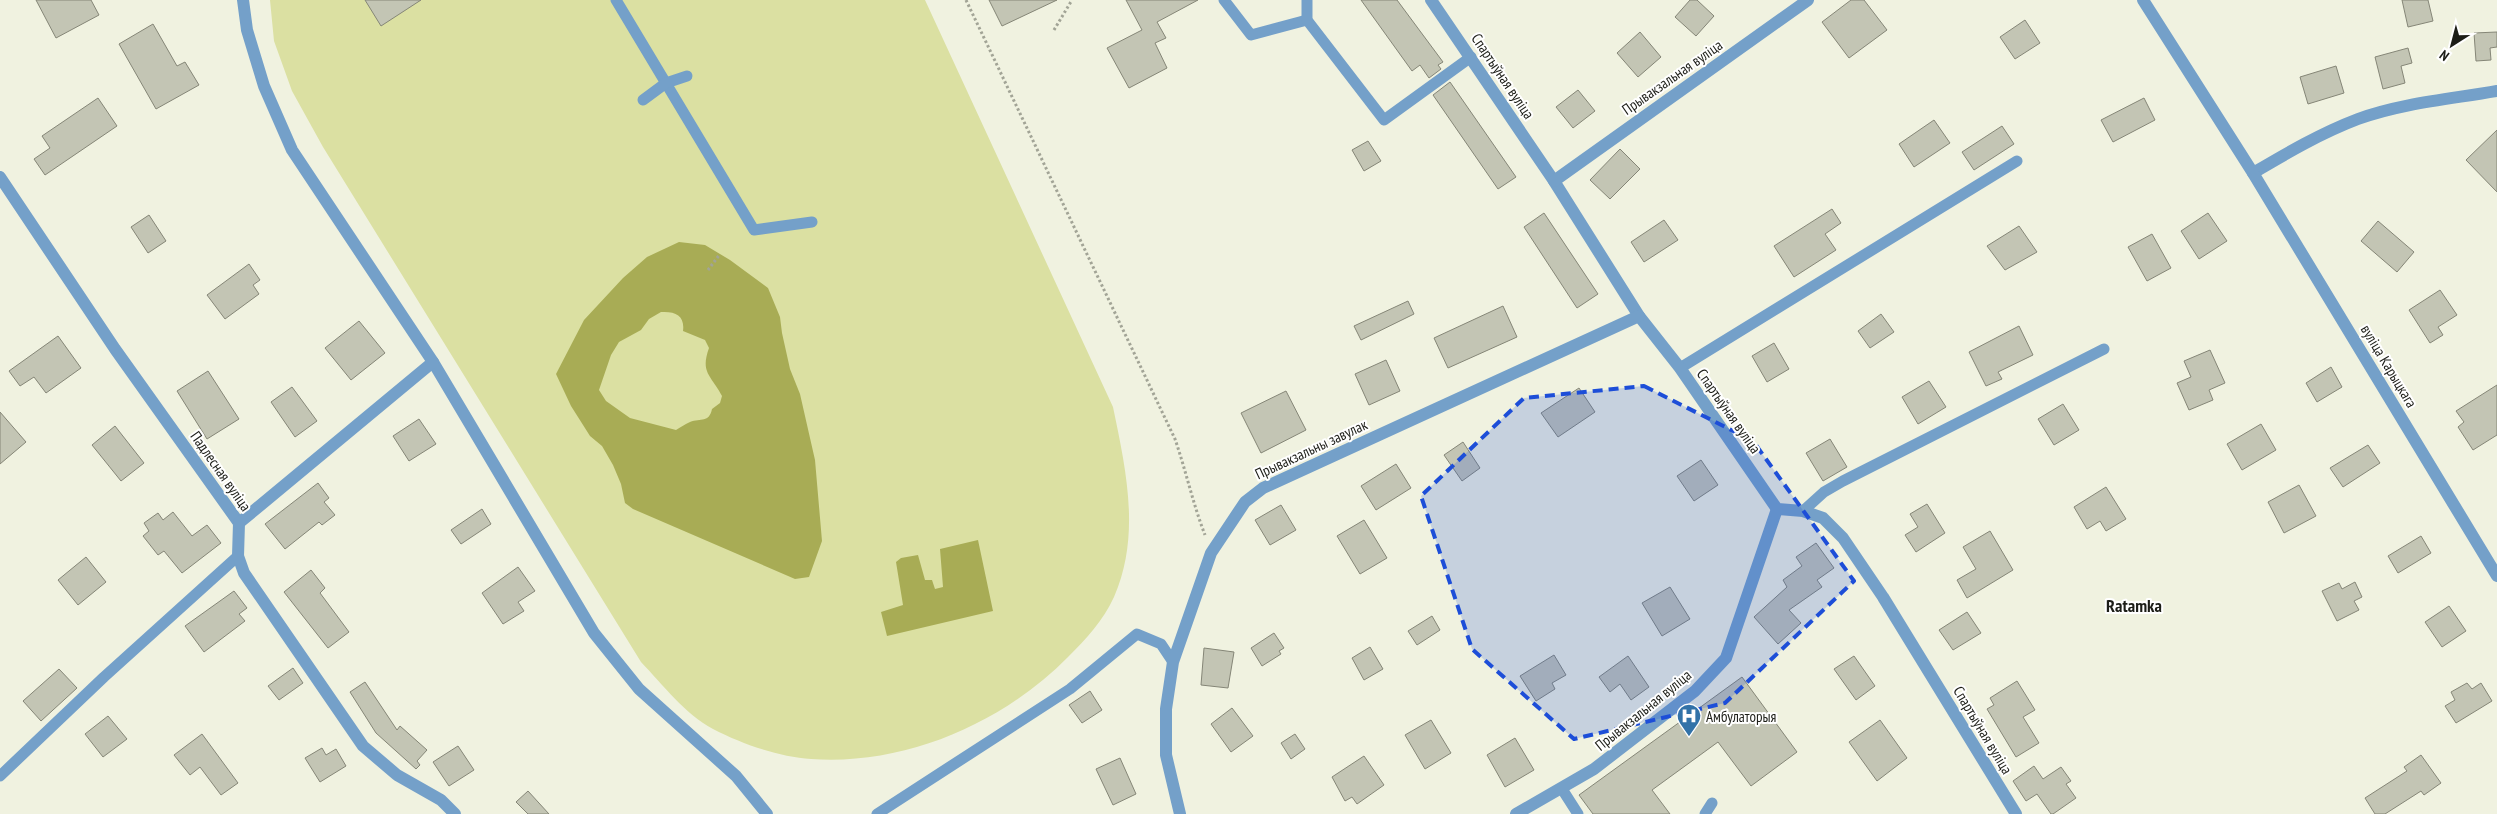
<svg xmlns="http://www.w3.org/2000/svg" width="2497" height="814" font-family="'PT Sans Narrow',sans-serif">
<style>
.green{fill:#dbe0a2}
.water{fill:#a8ac55;fill-rule:evenodd}
.building{fill:#c3c5b4;stroke:#858677}
.lines{fill:none;stroke-linecap:round;stroke-linejoin:round}
.path{stroke:#a2a496;stroke-width:3;stroke-dasharray:2.5 2.5;stroke-linecap:butt}
.service{stroke:#74a0c9;stroke-width:11}
.minor{stroke:#74a0c9;stroke-width:12}
.tertiary{stroke:#74a0c9;stroke-width:12}
.marked{fill:#1d4ed8;fill-opacity:0.2;stroke:#1d4ed8;stroke-width:4;stroke-dasharray:10 6;stroke-linejoin:round}
.labels{text-anchor:middle;dominant-baseline:central;stroke-width:4;stroke-linejoin:round;paint-order:stroke}
.street-label{font-size:15px;fill:#1c1d17;stroke:#fff}
.poi-label{font-size:15px;fill:#1c1d17;stroke:#fff;text-anchor:start}
.quarter-label{font-size:18px;font-weight:bold;fill:#1c1d17;stroke:#fff}
</style>
<rect width="100%" height="100%" fill="#f0f2e0"/>
<path class="green" d="M270,0h655l188,407c13,63 28,128 1,190 -11,24 -28,42 -46,60 -65,66 -163,109 -257,102 -32,-2 -69,-15 -98,-30 -28,-15 -50,-44 -72,-67l-318,-515 -31,-56 -18,-50z"/>
<g class="water">
<path d="M679,242l26,3 25,15 38,28 12,29 2,16 8,36 10,25 15,66 7,81 -13,36 -14,2 -162,-70 -8,-6 -4,-19 -8,-19 -11,-19 -12,-10 -19,-30 -15,-32 28,-54 39,-42 24,-21zM661,312c15,-1 24,4 22,19l22,9 4,8c-9,25 2,27 13,48l-2,7 -8,6c-3,14 -11,9 -22,13 -5,2 -9,5 -14,8l-46,-12 -24,-17 -7,-11 12,-35 8,-13 22,-12 8,-11z"/>
<polygon points="978,540 993,611 887,636 881,612 903,605 896,562 901,558 918,555 925,580 932,580 935,589 943,587 940,549"/>
</g>
<g class="building">
<polygon points="36,0 91,0 99,15 56,38"/>
<polygon points="365,0 421,0 381,26"/>
<polygon points="989,0 1057,0 1002,26"/>
<polygon points="1126,0 1198,0 1157,22 1166,38 1155,43 1167,68 1129,88 1107,48 1142,30"/>
<polygon points="1361,0 1397,0 1443,62 1438,65 1441,69 1429,78 1420,65 1412,71"/>
<polygon points="1690,0 1697,0 1714,16 1696,36 1675,17"/>
<polygon points="1851,0 1864,0 1887,30 1849,58 1822,22"/>
<polygon points="2402,0 2428,0 2433,21 2408,27"/>
<polygon points="2025,20 2040,43 2015,59 2000,37"/>
<polygon points="153,24 177,66 185,62 199,85 156,109 119,44"/>
<polygon points="1640,32 1661,57 1638,77 1617,53"/>
<polygon points="2497,32 2497,47 2490,48 2491,60 2476,61 2474,33"/>
<polygon points="2408,48 2412,63 2401,66 2405,83 2383,89 2375,57"/>
<polygon points="2336,66 2344,93 2308,104 2300,77"/>
<polygon points="1450,82 1516,177 1498,189 1433,95"/>
<polygon points="1578,90 1595,111 1573,128 1556,107"/>
<polygon points="98,98 117,126 45,175 34,159 50,148 42,136"/>
<polygon points="2144,98 2155,120 2113,142 2101,120"/>
<polygon points="1934,120 1950,143 1914,167 1899,144"/>
<polygon points="2002,126 2014,144 1974,170 1962,152"/>
<polygon points="2497,130 2497,192 2466,160"/>
<polygon points="1368,141 1381,161 1364,171 1352,150"/>
<polygon points="1620,149 1640,169 1610,199 1590,180"/>
<polygon points="1832,209 1841,223 1825,234 1836,250 1794,277 1774,246"/>
<polygon points="1544,213 1598,294 1577,308 1524,227"/>
<polygon points="2208,213 2227,241 2199,259 2181,231"/>
<polygon points="149,215 166,241 148,253 131,227"/>
<polygon points="1664,220 1678,240 1644,262 1631,242"/>
<polygon points="2378,221 2414,252 2397,272 2361,241"/>
<polygon points="2019,226 2037,252 2005,270 1987,246"/>
<polygon points="2152,234 2171,268 2147,281 2128,247"/>
<polygon points="249,264 260,280 253,285 259,294 225,319 207,295"/>
<polygon points="2440,290 2457,315 2438,327 2443,335 2430,343 2409,310"/>
<polygon points="1408,301 1414,314 1361,340 1354,326"/>
<polygon points="1503,306 1517,337 1448,368 1434,338"/>
<polygon points="1881,314 1894,332 1870,348 1858,331"/>
<polygon points="359,321 385,353 351,380 325,348"/>
<polygon points="2019,326 2033,355 1998,372 2002,379 1986,386 1969,352"/>
<polygon points="58,336 81,368 46,393 34,377 20,386 9,371"/>
<polygon points="1774,343 1789,369 1767,382 1752,356"/>
<polygon points="2210,350 2225,383 2209,390 2213,400 2189,410 2177,383 2191,377 2184,361"/>
<polygon points="1386,360 1400,391 1369,405 1355,374"/>
<polygon points="2331,367 2342,387 2317,402 2306,383"/>
<polygon points="208,371 239,419 207,439 177,391"/>
<polygon points="1929,381 1946,407 1918,424 1902,397"/>
<polygon points="2497,385 2497,435 2473,450 2458,427 2464,422 2456,411"/>
<polygon points="292,387 317,421 295,437 271,402"/>
<polygon points="1579,388 1595,412 1558,437 1541,413"/>
<polygon points="1286,391 1306,430 1261,453 1241,413"/>
<polygon points="2063,404 2079,430 2054,445 2038,419"/>
<polygon points="0,412 26,442 0,464"/>
<polygon points="419,419 436,444 409,461 393,436"/>
<polygon points="2261,424 2276,450 2242,470 2227,444"/>
<polygon points="115,426 144,463 121,481 92,445"/>
<polygon points="1830,439 1847,467 1823,481 1806,453"/>
<polygon points="1463,442 1480,468 1462,481 1444,455"/>
<polygon points="2368,445 2380,463 2343,487 2330,468"/>
<polygon points="1701,460 1718,485 1694,501 1677,476"/>
<polygon points="1396,464 1411,488 1376,510 1361,486"/>
<polygon points="318,483 329,498 324,502 335,515 322,525 319,522 285,549 265,524"/>
<polygon points="2299,485 2316,516 2284,533 2268,502"/>
<polygon points="2106,487 2126,519 2106,531 2100,521 2087,529 2074,507"/>
<polygon points="1927,504 1945,533 1916,552 1905,535 1918,527 1910,514"/>
<polygon points="1281,505 1296,530 1270,545 1255,520"/>
<polygon points="482,509 491,524 461,544 451,530"/>
<polygon points="173,512 192,536 207,525 221,543 182,573 164,551 158,555 143,536 149,531 144,523 158,513 163,520"/>
<polygon points="1364,520 1387,558 1360,574 1337,536"/>
<polygon points="1990,531 2013,570 1967,598 1957,580 1976,569 1963,547"/>
<polygon points="2421,536 2431,553 2398,573 2388,556"/>
<polygon points="1816,543 1834,568 1817,580 1822,587 1789,610 1801,623 1778,644 1754,617 1787,587 1783,580 1802,566 1796,557"/>
<polygon points="86,557 106,582 78,605 58,580"/>
<polygon points="518,567 535,591 518,602 524,611 503,624 482,593"/>
<polygon points="311,570 325,588 320,593 349,632 328,648 284,592"/>
<polygon points="2355,582 2362,597 2354,601 2359,610 2337,621 2322,591 2339,583 2342,589"/>
<polygon points="1670,587 1690,619 1662,636 1642,603"/>
<polygon points="234,591 247,608 239,614 245,621 204,652 185,626"/>
<polygon points="2449,606 2466,631 2442,647 2425,622"/>
<polygon points="1967,612 1981,633 1953,650 1939,630"/>
<polygon points="1432,616 1440,630 1417,645 1408,631"/>
<polygon points="1274,633 1284,648 1279,651 1281,654 1262,666 1251,648"/>
<polygon points="1370,647 1383,669 1364,680 1352,658"/>
<polygon points="1204,648 1234,652 1228,688 1201,685"/>
<polygon points="1554,655 1566,675 1552,683 1555,689 1536,701 1520,676"/>
<polygon points="1628,656 1649,687 1631,700 1620,684 1610,692 1599,677"/>
<polygon points="1854,656 1875,686 1856,700 1834,669"/>
<polygon points="293,668 303,683 279,700 268,686"/>
<polygon points="59,669 77,688 41,721 23,701"/>
<polygon points="1742,677 1797,752 1751,786 1718,742 1652,790 1670,814 1593,814 1579,795"/>
<polygon points="2017,681 2035,710 2023,717 2039,743 2016,757 1987,709 1994,705 1990,698"/>
<polygon points="365,682 397,730 400,726 427,750 417,761 420,765 416,769 376,733 350,692"/>
<polygon points="2467,683 2472,689 2481,683 2492,701 2456,723 2445,706 2455,700 2451,692"/>
<polygon points="1090,691 1102,710 1082,723 1069,705"/>
<polygon points="1232,708 1253,736 1231,752 1211,724"/>
<polygon points="108,716 127,739 103,757 85,734"/>
<polygon points="1431,720 1451,753 1425,769 1405,735"/>
<polygon points="1880,720 1907,758 1877,781 1849,742"/>
<polygon points="202,734 238,783 221,795 200,767 190,775 174,755"/>
<polygon points="1295,734 1305,749 1291,759 1281,743"/>
<polygon points="1515,738 1534,770 1505,787 1487,755"/>
<polygon points="458,746 474,770 449,786 433,762"/>
<polygon points="322,748 326,755 336,749 346,766 320,782 305,758"/>
<polygon points="2421,755 2441,783 2424,795 2421,791 2385,814 2375,814 2365,798 2407,771 2404,767"/>
<polygon points="1364,756 1384,785 1357,804 1352,797 1345,801 1332,777"/>
<polygon points="1120,758 1136,794 1113,805 1096,769"/>
<polygon points="2034,766 2043,779 2061,767 2071,781 2066,784 2076,798 2053,814 2051,814 2037,794 2026,801 2013,781"/>
<polygon points="528,791 549,814 528,814 516,802"/>
</g>
<g class="lines">
<g class="path">
<path d="M966,0l209,439c11,32 18,65 30,96"/>
<polyline points="1054,30 1072,0"/>
<polyline points="708,270 720,254"/>
</g>
<g class="service">
<polyline points="616,0 754,230 812,222"/>
<polyline points="1224,0 1251,35 1307,20"/>
<polyline points="1307,0 1307,20 1384,120 1471,57"/>
<polyline points="643,100 666,83 687,76"/>
<polyline points="1680,368 2017,161"/>
<polyline points="1803,511 1824,492 1843,481 2104,349"/>
<polyline points="0,776 104,677 238,556"/>
<polyline points="1562,789 1578,814"/>
<polyline points="877,814 1070,689 1137,634 1161,644 1173,662"/>
<polyline points="1705,814 1712,803"/>
</g>
<g class="minor">
<polyline points="1431,0 1554,181 1639,316 1680,368 1777,509 1803,511 1823,518 1843,538 1883,597 2016,814"/>
<path d="M2253,173c34,-20 68,-40 105,-54 44,-16 93,-20 139,-28"/>
<polyline points="0,177 115,349 239,523 238,556 244,573 363,746 397,775 441,800 455,814"/>
<polyline points="1554,181 1808,0"/>
<polyline points="433,362 594,633 639,689 736,776 767,814"/>
<polyline points="239,523 433,362 292,150 264,86 247,30 243,0"/>
<polyline points="1180,814 1166,755 1166,709 1173,662 1211,553 1245,502 1263,488 1639,316"/>
<polyline points="1516,814 1594,769 1695,691 1726,658 1777,509"/>
</g>
<polyline class="tertiary" points="2143,0 2253,173 2497,576"/>
</g>
<path class="marked" d="M1644,386l109,55 101,140 -129,122 -151,36 -102,-90 -51,-153 103,-98z"/>
<defs>
<symbol id="hospital-pin" viewBox="-11 -11 22 30"><path d="M0 17L-7.5 6A9.5 9.5 0 1 1 7.5 6Z" fill="#3272a8" stroke="#fff"/><path d="M-5-5h3v3.5h4V-5h3V5h-3V1.5h-4V5h-3Z" fill="#fff"/></symbol>
</defs>
<g fill-rule="evenodd">
<use href="#hospital-pin" x="1675" y="702" width="28" height="38"/>
</g>
<g class="labels">
<g class="street-label">
<text transform="translate(1503 76) rotate(56)">Спартыўная вуліца</text>
<text transform="translate(1672 77) rotate(-35)">Прывакзальная вуліца</text>
<text transform="translate(2389 366) rotate(59)">вуліца Карыцкага</text>
<text transform="translate(1729 411) rotate(55)">Спартыўная вуліца</text>
<text transform="translate(1311 449) rotate(-25)">Прывакзальны завулак</text>
<text transform="translate(221 471) rotate(55)">Падлесная вуліца</text>
<text transform="translate(1643 710) rotate(-39)">Прывакзальная вуліца</text>
<text transform="translate(1983 730) rotate(59)">Спартыўная вуліца</text>
</g>
<g class="poi-label">
<text x="1706" y="716">Амбулаторыя</text>
</g>
<g class="quarter-label">
<text x="2134" y="605">Ratamka</text>
</g>
</g>
<g transform="translate(2452 45) rotate(216)" stroke="#ffffff" stroke-width="4" paint-order="stroke">
<path d="M0-4L9 19L0 12L-9 19Z" fill="#1c1d17"/>
<text y="-8" font-size="14" font-weight="bold" text-anchor="middle" fill="#1c1d17">N</text>
</g>
</svg>
